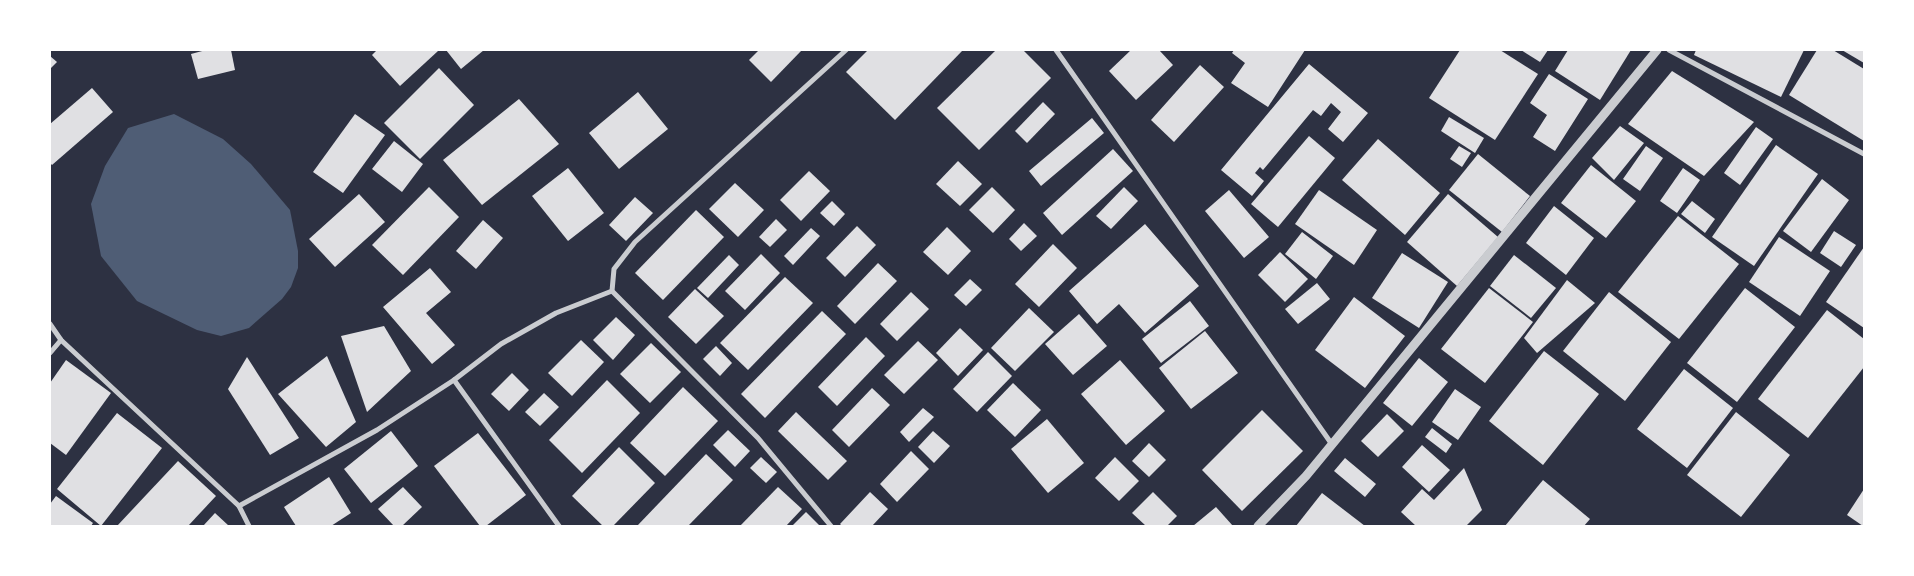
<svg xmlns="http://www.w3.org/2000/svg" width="1914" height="576" font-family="Roboto,sans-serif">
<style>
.water{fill:#4f5d75}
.building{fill:#e0e0e3}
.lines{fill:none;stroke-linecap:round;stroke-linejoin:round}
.minor{stroke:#caccd0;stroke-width:5}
.tertiary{stroke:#caccd0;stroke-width:9}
</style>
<rect width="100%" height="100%" fill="#2d3142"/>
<polygon class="water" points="174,114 223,139 251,164 290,210 298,251 298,268 291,287 282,299 249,328 221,336 197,330 137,301 101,256 91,204 105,166 128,128"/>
<g class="building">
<polygon points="206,50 231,50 235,70 198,79 191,54"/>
<polygon points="377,50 437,50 438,51 400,86 372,55"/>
<polygon points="446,50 484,50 461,69"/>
<polygon points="759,50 799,50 801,51 771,82 749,60"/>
<polygon points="868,50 963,50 895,120 846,72"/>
<polygon points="996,50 1023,50 1051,78 979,150 937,108"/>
<polygon points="1131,50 1159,50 1173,65 1136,100 1109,71"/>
<polygon points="1234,50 1305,50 1268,107 1231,83 1245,63 1232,53"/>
<polygon points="1460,50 1500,50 1538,74 1495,140 1429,98"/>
<polygon points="1521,50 1548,50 1540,62"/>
<polygon points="1568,50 1631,50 1600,100 1555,71"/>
<polygon points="1696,50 1804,50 1781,97 1694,55"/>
<polygon points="1817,50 1833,50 1864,69 1864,141 1789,95"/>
<polygon points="1842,50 1864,50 1864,63"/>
<polygon points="50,56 57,62 50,69"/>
<polygon points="1309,64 1368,113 1343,142 1328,129 1341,112 1331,103 1321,116 1313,110 1263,170 1260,167 1255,173 1264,181 1252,196 1221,170"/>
<polygon points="1200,65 1224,87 1174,142 1151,120"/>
<polygon points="439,68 474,105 420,159 384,123"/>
<polygon points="1672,71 1754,122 1704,176 1628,124"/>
<polygon points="1549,74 1588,99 1555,151 1533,137 1547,115 1530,103"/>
<polygon points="92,88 113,112 52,165 50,163 50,124"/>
<polygon points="638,92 668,129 619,169 589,133"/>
<polygon points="519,99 559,144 482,205 443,160"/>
<polygon points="1043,102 1055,114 1027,143 1015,131"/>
<polygon points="355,114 385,135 343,193 313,172"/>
<polygon points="1449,117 1484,138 1475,153 1441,131"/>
<polygon points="1092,118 1104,133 1041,186 1029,171"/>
<polygon points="1620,126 1644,143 1614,180 1592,158"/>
<polygon points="1756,127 1773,139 1740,185 1724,173"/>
<polygon points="1309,136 1335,158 1278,227 1251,204"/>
<polygon points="1378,139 1440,193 1405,235 1342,180"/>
<polygon points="394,141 423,164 402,192 372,169"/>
<polygon points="1776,145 1818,174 1754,266 1712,237"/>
<polygon points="1459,146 1471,153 1462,167 1450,159"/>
<polygon points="1646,146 1663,158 1640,191 1623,179"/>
<polygon points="1113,149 1133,171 1062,235 1043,213"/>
<polygon points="1478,154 1530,196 1502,232 1449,190"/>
<polygon points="958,161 982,184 960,206 936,184"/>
<polygon points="1591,165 1636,201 1606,238 1561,203"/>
<polygon points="568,168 604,213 568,241 532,196"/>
<polygon points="1683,168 1700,180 1677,213 1660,201"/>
<polygon points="809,171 830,191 801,221 780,200"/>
<polygon points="1822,179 1849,200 1811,252 1783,231"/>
<polygon points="735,183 764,210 738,237 709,209"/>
<polygon points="429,187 459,217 403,275 372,245"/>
<polygon points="992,187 1015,210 993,233 969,210"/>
<polygon points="1124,187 1138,201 1111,229 1096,216"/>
<polygon points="1229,190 1269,237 1244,258 1205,211"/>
<polygon points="1319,190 1377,230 1354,265 1295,224"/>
<polygon points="359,194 385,222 335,267 309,239"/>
<polygon points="1448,194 1498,237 1457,286 1407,242"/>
<polygon points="635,197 653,213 626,241 609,225"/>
<polygon points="832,201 845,214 834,226 820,213"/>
<polygon points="1692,201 1715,219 1705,233 1681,214"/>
<polygon points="1554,206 1594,238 1566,275 1526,243"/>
<polygon points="696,210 724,237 663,300 635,273"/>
<polygon points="1678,216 1739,264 1679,339 1618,292"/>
<polygon points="776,219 787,230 770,247 759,237"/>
<polygon points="483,220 503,238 476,269 456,251"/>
<polygon points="1024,223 1037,236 1021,251 1009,239"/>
<polygon points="1145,224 1199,286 1145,333 1119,304 1097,324 1069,291"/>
<polygon points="857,226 876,245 845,277 826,258"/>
<polygon points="947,227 971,251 948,275 923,252"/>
<polygon points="811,228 820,236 793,265 784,256"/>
<polygon points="1834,231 1856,245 1841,267 1820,253"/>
<polygon points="1302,232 1333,256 1316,279 1285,254"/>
<polygon points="1779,237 1830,271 1800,316 1749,282"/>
<polygon points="1053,244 1077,268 1039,307 1015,284"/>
<polygon points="1864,247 1864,328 1826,302"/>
<polygon points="1280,252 1308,279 1285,302 1258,275"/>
<polygon points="1402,253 1448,282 1419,328 1372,298"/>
<polygon points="761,254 780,273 745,310 725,291"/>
<polygon points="729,255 739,265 708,298 697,288"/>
<polygon points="1514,255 1556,288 1531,318 1490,286"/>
<polygon points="878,263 897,281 855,324 837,306"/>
<polygon points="430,268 451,292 426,313 455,345 432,364 383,307"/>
<polygon points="785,277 813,303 748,370 720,343"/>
<polygon points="970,279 982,290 966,306 954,295"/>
<polygon points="1567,280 1595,303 1537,353 1524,338"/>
<polygon points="1317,283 1330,299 1298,324 1285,309"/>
<polygon points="1489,288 1533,322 1485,383 1441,349"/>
<polygon points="1745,288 1795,327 1737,402 1687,363"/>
<polygon points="695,289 724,316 696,344 668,317"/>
<polygon points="911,292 929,309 897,341 880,324"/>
<polygon points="1609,292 1671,342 1625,401 1563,351"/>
<polygon points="1354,297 1405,336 1365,388 1315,350"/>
<polygon points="1190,301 1209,326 1161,363 1142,339"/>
<polygon points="1029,308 1054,332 1015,371 991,348"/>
<polygon points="1827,310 1864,339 1864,367 1808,438 1758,399"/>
<polygon points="822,311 846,334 765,418 741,394"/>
<polygon points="1079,314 1107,346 1073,375 1045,344"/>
<polygon points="616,317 635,335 613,360 593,340"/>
<polygon points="384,326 411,371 367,412 341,336"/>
<polygon points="960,328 983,350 958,376 936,353"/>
<polygon points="1205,331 1238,373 1191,409 1159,368"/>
<polygon points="866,337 885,356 837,406 818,387"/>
<polygon points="581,340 604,362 572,396 548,373"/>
<polygon points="918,341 938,360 904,394 884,375"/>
<polygon points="651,343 681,372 650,403 620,374"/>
<polygon points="716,346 732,363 720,376 703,359"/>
<polygon points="1544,351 1599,394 1543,465 1489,421"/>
<polygon points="988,352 1012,376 977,412 953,389"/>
<polygon points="327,356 356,422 326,447 278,394"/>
<polygon points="247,357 299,438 270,455 228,389"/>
<polygon points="1419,358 1448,382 1412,426 1383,403"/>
<polygon points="66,360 111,393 66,455 50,443 50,383"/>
<polygon points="1120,360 1165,411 1126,445 1081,394"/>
<polygon points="1684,369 1733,408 1687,468 1637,429"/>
<polygon points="512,373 529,390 509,411 491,394"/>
<polygon points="607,380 640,413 582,473 549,440"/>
<polygon points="1013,383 1041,410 1015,437 987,410"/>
<polygon points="683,387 718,421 665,476 630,443"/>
<polygon points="872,388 890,405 849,447 832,430"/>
<polygon points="1455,389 1481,407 1458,440 1432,422"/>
<polygon points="544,393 559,407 540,426 525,412"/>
<polygon points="923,408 934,417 909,442 900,432"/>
<polygon points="1262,410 1303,451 1242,511 1202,470"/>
<polygon points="796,412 847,461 828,480 778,431"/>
<polygon points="1736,412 1790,455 1741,517 1687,475"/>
<polygon points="117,413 162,448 101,526 57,489"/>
<polygon points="1387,414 1404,431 1378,457 1361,441"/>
<polygon points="1047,419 1084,463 1048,493 1011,449"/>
<polygon points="1432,428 1452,444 1446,453 1425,437"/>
<polygon points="728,430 750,451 735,467 713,445"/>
<polygon points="391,431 418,466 371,503 344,469"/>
<polygon points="933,431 950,446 934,463 918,447"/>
<polygon points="478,433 526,495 486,526 480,526 434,466"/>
<polygon points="1149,443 1166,460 1149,477 1132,461"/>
<polygon points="1422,445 1450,470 1429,492 1402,467"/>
<polygon points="619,447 655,483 613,526 603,526 572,496"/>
<polygon points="911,451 929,469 897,502 880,484"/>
<polygon points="706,454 733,480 688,526 637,526"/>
<polygon points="761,457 777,472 766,483 750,468"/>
<polygon points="1115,457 1139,481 1119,501 1095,478"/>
<polygon points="1345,458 1376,484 1365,497 1334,471"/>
<polygon points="178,461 216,496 188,526 117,526"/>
<polygon points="1464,468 1482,510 1466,526 1416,526 1401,512 1422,489 1434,500"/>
<polygon points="329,477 351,513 331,526 296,526 284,507"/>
<polygon points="1543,480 1590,519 1584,526 1505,526"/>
<polygon points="403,487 422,507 402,526 394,526 378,509"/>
<polygon points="778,487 802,509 786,526 740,526"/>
<polygon points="1864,489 1864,526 1863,526 1847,515"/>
<polygon points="870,492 888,509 872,526 842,526 840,524"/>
<polygon points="1153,492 1177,516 1167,526 1146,526 1132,513"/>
<polygon points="1322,493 1365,526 1296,526"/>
<polygon points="56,496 93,523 91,526 50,526 50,504"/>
<polygon points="1216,507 1233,526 1193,526"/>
<polygon points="806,512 820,526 792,526"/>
<polygon points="215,513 229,526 203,526"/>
</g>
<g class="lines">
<g class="minor">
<polyline points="1056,50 1331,443"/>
<polyline points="1669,50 1864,154"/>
<polyline points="50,324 61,340 239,506 249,526"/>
<polyline points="50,353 61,340"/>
<polyline points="454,380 559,526"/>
<polyline points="239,506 377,430 454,380 501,344 556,313 612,291"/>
<polyline points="831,526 758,438 612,291 614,269 635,242 846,50"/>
</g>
<polyline class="tertiary" points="1258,526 1306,476 1657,50"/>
</g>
<rect width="1914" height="576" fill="none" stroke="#ffffff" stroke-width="102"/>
</svg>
